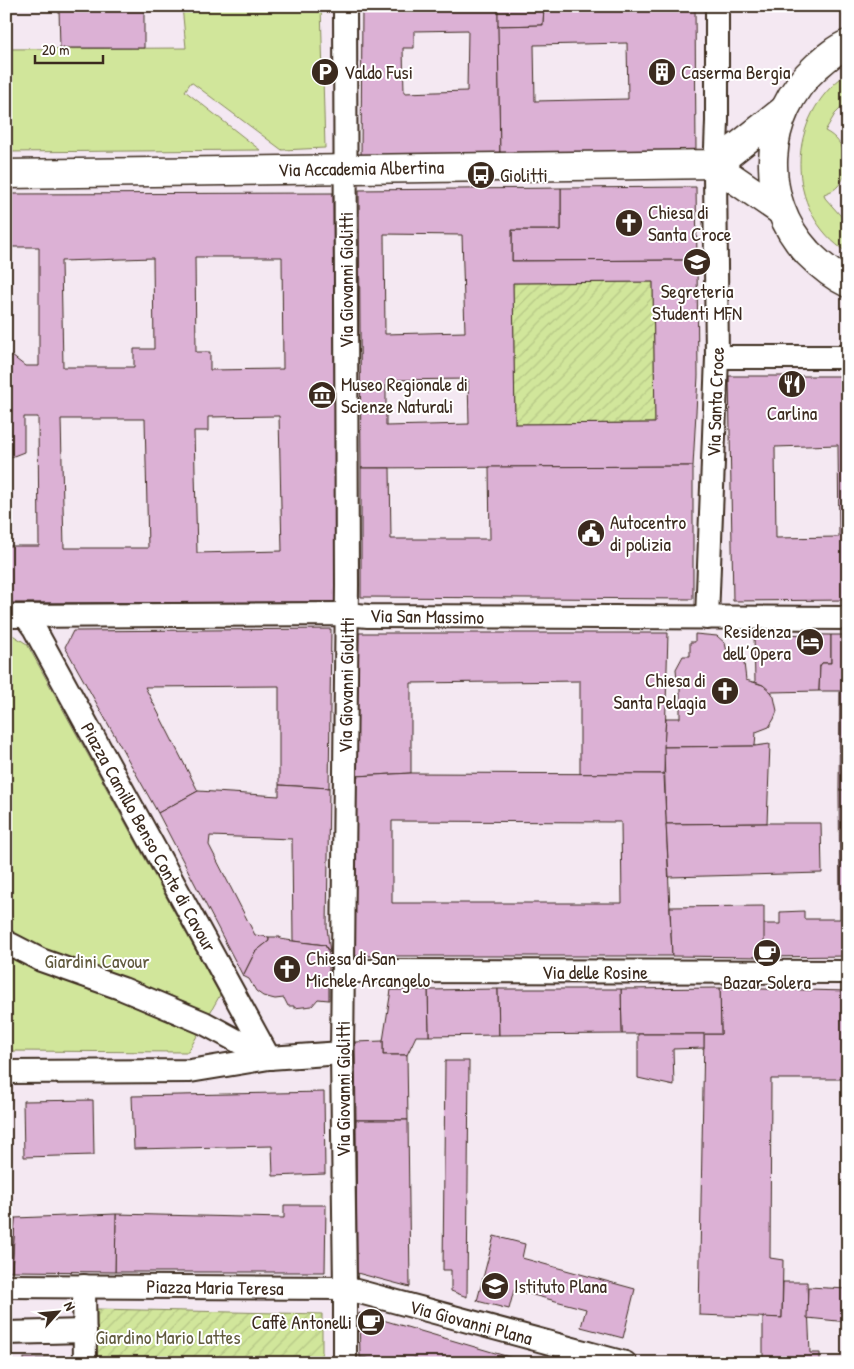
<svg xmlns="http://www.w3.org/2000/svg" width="854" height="1369" font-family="'Patrick Hand',sans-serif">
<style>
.green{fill:#d1e69b;stroke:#86885c}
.garden{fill:url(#garden-furrows);stroke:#86885c}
.building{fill:#dcb1d5;stroke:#3b2a1e;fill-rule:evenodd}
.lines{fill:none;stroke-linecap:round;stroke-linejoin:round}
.street-casing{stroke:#3b2a1e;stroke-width:26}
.secondary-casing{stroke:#3b2a1e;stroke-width:31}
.street{stroke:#fff;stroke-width:22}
.secondary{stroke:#fff;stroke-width:28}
.labels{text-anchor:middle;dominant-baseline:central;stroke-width:4;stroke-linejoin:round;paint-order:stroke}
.poi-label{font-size:19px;fill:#3b2a1e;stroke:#fff;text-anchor:start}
.street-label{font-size:19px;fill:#3b2a1e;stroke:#fff}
.park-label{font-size:19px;fill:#60593d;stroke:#fff}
</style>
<defs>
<pattern id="garden-furrows" width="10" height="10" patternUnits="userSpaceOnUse" patternTransform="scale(1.25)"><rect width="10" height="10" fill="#d1e69b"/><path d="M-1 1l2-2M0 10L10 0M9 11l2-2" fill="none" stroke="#b4c585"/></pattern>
</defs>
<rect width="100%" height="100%" fill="#f4e8f2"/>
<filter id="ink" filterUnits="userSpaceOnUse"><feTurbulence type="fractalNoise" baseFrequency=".02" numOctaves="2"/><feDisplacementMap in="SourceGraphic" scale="10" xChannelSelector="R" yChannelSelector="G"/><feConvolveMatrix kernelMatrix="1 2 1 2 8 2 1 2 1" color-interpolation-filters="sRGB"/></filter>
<g filter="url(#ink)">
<g class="green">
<polygon points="182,6 321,6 325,148 282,150 191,82 185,91 260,150 6,152 6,49 186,48"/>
<path d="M848,73v28l-13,13 -10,17c21,10 29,38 13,55 -3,4 -9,6 -14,8l1,4 23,26v29c-65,-41 -63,-138 0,-180z"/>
<polygon points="6,631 27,644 220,995 188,1052 6,1051"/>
</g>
<g class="garden">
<polygon points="653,282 655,423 515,424 513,283"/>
<polygon points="97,1309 322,1314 322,1363 97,1363"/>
</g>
<g class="building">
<path d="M362,6h136l2,149 -139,3zM468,30l-1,61 -63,2 -1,-45h11v-17z"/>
<polygon points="498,6 544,6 543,25 498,26"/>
<path d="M544,6h151l1,147 -196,2 -2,-129 45,-1zM627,43l1,56 -93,2 -1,-56z"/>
<polygon points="144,8 144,48 60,48 59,9"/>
<polygon points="696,187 697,260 512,261 512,230 561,230 561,188"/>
<path d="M561,188v42h-49v31l185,-1 1,116 -5,90 -332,2 -2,-278zM384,234l78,1 3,97 -80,2zM653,282l2,141 -140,1 -2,-141zM468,379l1,45 -83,2v-46z"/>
<path d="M333,193l3,409 -330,1v-57h33l-1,-129h-14v35l-18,7v-104l6,1 13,10h14v-119h-33v-53zM195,257h87l1,112 -73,1v-18h-14zM153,258l1,91h-20v18h-71l-2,-106zM279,416l3,135 -85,2 -3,-122h14v-14zM61,419h84l3,129h-84z"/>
<path d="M729,376h119v224l-115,1zM838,445l1,92 -63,1 -1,-91z"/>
<polygon points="693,466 693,599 361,597 361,468 390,468 391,539 490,539 489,467"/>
<polygon points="331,629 329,788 279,785 279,686 145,687 198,791 158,813 65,647 73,631"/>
<polygon points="359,633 668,633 664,774 580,774 580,681 411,683 411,773 356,776"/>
<polygon points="695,634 717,636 725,643 727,652 732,657 741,659 744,663 746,680 763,685 770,690 774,697 777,711 774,719 769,727 756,732 755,746 664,747 666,718 680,718 680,687 677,680 676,669 683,656 690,656 690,642 695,642"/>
<polygon points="754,634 831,635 831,663 822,663 820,666 819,691 771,692 763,685 755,682"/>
<polygon points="831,635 848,635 848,790 839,790 840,691 819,691 820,666 822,663 831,663"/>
<polygon points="770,744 767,823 666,824 664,747 755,746"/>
<path d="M411,773l253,1 8,182h-317l1,-180zM392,821l229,1 1,81h-230z"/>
<polygon points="279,785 329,788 327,927 330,953 325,945 293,941 292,839 210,836 209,845 255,935 269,937 269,941 255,952 243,976 158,813 198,791 279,796"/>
<polygon points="839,790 848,790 848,902 840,902"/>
<polygon points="767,823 821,823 822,873 669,877 666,824"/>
<polygon points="840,902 848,902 848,956 764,957 763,924 780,924 780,912 804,911 804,919 840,919"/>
<polygon points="764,906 764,957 672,956 670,907"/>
<polygon points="269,937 280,937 280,939 293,941 325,945 333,963 329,965 329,973 331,973 331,976 333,976 333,986 329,986 329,1000 318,999 312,1006 294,1008 294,1006 288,1006 284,998 275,999 263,996 256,991 249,979 243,976 255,952 269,941"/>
<polygon points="720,988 848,991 848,1079 771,1079 770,1258 783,1260 782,1318 699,1315 704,1034 721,1034"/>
<polygon points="720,988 721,1034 622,1034 621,989"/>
<polygon points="498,989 499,1035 429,1036 428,990"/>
<polygon points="498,989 621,989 622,1034 499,1035"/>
<polygon points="391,990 428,990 429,1036 416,1036 407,1055 383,1055 383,1041"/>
<polygon points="638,1034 704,1034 704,1048 673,1049 674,1086 638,1078"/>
<polygon points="383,1041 383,1055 407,1055 408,1120 356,1120 355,1042"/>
<polygon points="445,1061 469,1061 467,1297 451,1291 451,1270 443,1270"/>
<polygon points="324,1092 325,1174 273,1176 272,1146 134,1149 132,1096"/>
<polygon points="93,1100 94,1155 24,1157 23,1101"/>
<polygon points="356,1120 408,1120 410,1287 357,1273"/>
<polygon points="284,1205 326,1205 325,1272 115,1272 116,1214 284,1218"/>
<polygon points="116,1214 115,1272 12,1271 15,1218"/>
<polygon points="6,1218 15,1218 12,1271 6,1271"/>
<polygon points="494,1236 525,1244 522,1258 635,1289 623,1338 581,1327 586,1309 514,1290 509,1309 477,1301"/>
<polygon points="783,1282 807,1282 810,1353 820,1353 820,1363 763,1363 763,1317 782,1318"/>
<polygon points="808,1287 848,1289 848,1322 807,1318"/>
<polygon points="359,1313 509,1357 507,1363 427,1363 414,1358 411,1363 396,1363 360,1357"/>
<polygon points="360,1357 396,1363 360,1363"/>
<polygon points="509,1357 532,1363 507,1363"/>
<rect x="24" y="1358" width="36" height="5"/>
</g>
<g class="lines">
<defs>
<g id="street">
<polyline points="717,357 848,357"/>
<polyline points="6,616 346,614 368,616 848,618"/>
<polyline points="26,617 34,628 269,1058"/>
<polyline points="707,618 717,357 715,174 717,121 717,6"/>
<polyline points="6,942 41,960 123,989 204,1023 269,1058"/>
<polyline points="343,971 848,972"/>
<polyline points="6,1072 190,1071 269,1058 342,1053"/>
<polyline points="6,1286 345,1288 625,1363"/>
<polyline points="84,1286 85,1363"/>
<polyline points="6,1333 85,1331"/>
<polyline points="345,1363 345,1288 342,1053 347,585 345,6"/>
</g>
<g id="secondary">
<path d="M848,44c-12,5 -22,14 -31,22 -55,49 -59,134 -9,187 12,12 25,23 40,30"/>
<polyline points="716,164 730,176 781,211"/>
<polyline points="6,174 716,164 784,110"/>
</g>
</defs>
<use href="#street" class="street-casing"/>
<use href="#secondary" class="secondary-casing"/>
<use href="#street" class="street"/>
<use href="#secondary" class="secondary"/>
</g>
</g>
<defs>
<symbol id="parking-disc" viewBox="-11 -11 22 22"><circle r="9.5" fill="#3b2a1e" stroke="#fff"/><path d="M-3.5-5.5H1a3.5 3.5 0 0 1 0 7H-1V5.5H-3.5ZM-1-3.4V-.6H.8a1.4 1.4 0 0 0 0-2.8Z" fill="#fff"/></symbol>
<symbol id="building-disc" viewBox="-11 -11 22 22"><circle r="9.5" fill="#3b2a1e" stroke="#fff"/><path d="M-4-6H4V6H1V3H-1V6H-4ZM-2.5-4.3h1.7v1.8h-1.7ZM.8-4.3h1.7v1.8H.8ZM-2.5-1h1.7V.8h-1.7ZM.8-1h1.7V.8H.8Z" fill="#fff"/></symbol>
<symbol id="bus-disc" viewBox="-11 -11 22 22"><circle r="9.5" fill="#3b2a1e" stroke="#fff"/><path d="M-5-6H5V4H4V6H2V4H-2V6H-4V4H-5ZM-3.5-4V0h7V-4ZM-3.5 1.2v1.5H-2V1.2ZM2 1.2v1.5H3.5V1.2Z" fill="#fff"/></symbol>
<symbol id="church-disc" viewBox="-11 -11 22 22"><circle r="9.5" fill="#3b2a1e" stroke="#fff"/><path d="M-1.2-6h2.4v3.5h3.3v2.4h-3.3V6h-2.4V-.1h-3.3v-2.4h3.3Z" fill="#fff"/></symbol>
<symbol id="university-disc" viewBox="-11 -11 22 22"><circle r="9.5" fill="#3b2a1e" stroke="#fff"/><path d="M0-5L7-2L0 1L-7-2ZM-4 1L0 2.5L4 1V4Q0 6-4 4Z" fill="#fff"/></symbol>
<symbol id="restaurant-disc" viewBox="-11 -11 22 22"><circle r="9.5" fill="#3b2a1e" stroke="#fff"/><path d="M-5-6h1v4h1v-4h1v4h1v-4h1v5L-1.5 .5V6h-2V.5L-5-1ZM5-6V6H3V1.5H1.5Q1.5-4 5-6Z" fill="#fff"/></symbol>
<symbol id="museum-disc" viewBox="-11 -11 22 22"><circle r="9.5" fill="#3b2a1e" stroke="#fff"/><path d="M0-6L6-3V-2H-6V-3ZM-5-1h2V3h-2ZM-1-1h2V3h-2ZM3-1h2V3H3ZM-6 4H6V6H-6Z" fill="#fff"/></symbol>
<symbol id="civic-disc" viewBox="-11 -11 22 22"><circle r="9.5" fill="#3b2a1e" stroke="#fff"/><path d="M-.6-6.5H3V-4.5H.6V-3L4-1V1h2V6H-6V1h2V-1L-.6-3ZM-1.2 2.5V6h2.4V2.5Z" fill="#fff"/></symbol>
<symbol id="hotel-disc" viewBox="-11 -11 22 22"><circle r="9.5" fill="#3b2a1e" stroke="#fff"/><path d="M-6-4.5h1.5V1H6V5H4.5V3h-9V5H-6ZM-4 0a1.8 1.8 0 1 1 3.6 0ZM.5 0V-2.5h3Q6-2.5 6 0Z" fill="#fff"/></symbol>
<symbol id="cafe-disc" viewBox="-11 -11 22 22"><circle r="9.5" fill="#3b2a1e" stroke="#fff"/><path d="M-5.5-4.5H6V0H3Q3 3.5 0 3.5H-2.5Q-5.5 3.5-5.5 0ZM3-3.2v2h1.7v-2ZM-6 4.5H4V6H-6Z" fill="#fff"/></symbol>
</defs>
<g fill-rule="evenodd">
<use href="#parking-disc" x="309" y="56" width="32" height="32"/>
<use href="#building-disc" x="646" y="56" width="32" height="32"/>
<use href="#bus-disc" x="465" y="159" width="32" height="32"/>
<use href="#church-disc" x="613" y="207" width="32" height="32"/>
<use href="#university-disc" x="681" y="246" width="32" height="32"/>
<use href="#restaurant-disc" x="776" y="368" width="32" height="32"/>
<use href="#museum-disc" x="306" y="379" width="32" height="32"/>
<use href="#civic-disc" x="575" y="517" width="32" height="32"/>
<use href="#hotel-disc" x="794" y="626" width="32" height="32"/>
<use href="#church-disc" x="709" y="675" width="32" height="32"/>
<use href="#cafe-disc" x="751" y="937" width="32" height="32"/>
<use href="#church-disc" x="271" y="953" width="32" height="32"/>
<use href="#university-disc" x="479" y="1270" width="32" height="32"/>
<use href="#cafe-disc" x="355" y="1306" width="32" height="32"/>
</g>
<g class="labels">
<g class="poi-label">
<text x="344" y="72">Valdo Fusi</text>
<text x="681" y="72">Caserma Bergia</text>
<text x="500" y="175">Giolitti</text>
<text x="648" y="212">Chiesa di<tspan x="648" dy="22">Santa Croce</tspan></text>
<text x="697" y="291" text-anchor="middle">Segreteria<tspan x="697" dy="22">Studenti MFN</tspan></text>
<text x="341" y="384">Museo Regionale di<tspan x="341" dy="22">Scienze Naturali</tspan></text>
<text x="792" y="413" text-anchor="middle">Carlina</text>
<text x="610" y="522">Autocentro<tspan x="610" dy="22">di polizia</tspan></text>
<text x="791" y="631" text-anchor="end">Residenza<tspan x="791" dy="22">dell’Opera</tspan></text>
<text x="706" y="680" text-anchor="end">Chiesa di<tspan x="706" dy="22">Santa Pelagia</tspan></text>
<text x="306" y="958">Chiesa di San<tspan x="306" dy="22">Michele Arcangelo</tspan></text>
<text x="767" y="982" text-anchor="middle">Bazar Solera</text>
<text x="514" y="1286">Istituto Plana</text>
<text x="352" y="1322" text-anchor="end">Caffè Antonelli</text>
</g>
<g class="street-label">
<text transform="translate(361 168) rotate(-1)">Via Accademia Albertina</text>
<text transform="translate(346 280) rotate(-90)">Via Giovanni Giolitti</text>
<text transform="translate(715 402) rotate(-88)">Via Santa Croce</text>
<text transform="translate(427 616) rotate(1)">Via San Massimo</text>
<text transform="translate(346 685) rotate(-89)">Via Giovanni Giolitti</text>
<text transform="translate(149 837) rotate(61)">Piazza Camillo Benso Conte di Cavour</text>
<text x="595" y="972">Via delle Rosine</text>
<text transform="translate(343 1089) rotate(-90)">Via Giovanni Giolitti</text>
<text transform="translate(215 1287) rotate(1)">Piazza Maria Teresa</text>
<text transform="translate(471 1322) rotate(15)">Via Giovanni Plana</text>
</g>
<g class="park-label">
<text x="97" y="961">Giardini Cavour</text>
<text x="168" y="1337">Giardino Mario Lattes</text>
</g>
</g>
<rect width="854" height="1369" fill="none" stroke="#fff" stroke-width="25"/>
<rect x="12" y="12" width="829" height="1344" fill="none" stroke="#3b2a1e" stroke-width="2" filter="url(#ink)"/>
<g transform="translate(58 1312) rotate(63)" stroke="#ffffff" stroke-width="4" paint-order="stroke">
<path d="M0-4L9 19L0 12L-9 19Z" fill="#3b2a1e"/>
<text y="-8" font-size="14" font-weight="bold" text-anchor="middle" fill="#3b2a1e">N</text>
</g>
<path d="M35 55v8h68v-8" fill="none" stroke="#3b2a1e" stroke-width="2.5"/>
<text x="42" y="55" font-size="15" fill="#3b2a1e" stroke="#ffffff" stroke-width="4" paint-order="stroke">20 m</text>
</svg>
